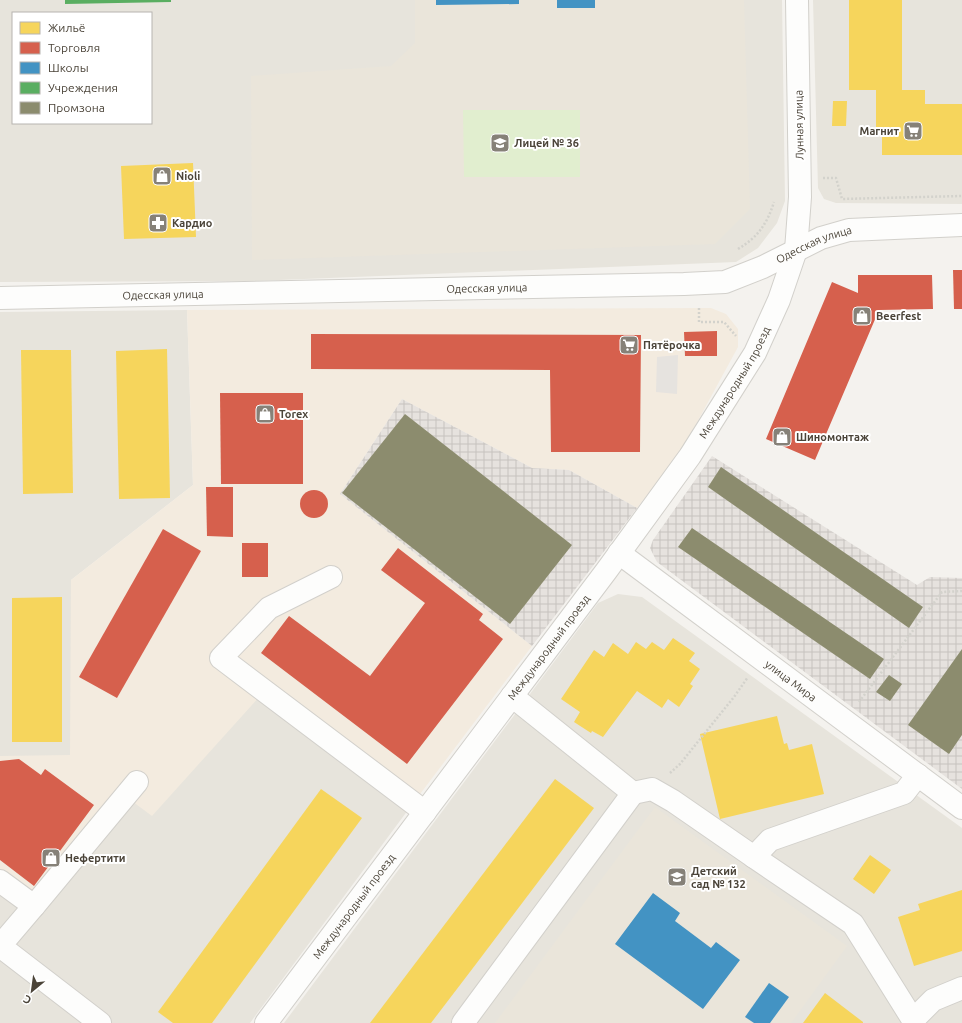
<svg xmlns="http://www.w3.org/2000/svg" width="962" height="1023" font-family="Ubuntu,sans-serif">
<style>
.residential{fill:#e7e4dc;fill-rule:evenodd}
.commercial{fill:#f3ebdf}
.industrial{fill:url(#industrial-grid)}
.education{fill:#eae5da}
.pitch{fill:#e1eecf}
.parking{fill:#e6e3df}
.homes{fill:#f6d55c}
.shops{fill:#d6604d}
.schools{fill:#4393c3}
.public{fill:#5aae61}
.industry{fill:#8c8c6e}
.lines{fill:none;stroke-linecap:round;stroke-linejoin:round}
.minor-casing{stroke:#d2d0cb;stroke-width:24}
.path{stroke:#d3d2cc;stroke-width:2.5;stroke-dasharray:2 2;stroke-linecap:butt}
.minor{stroke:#fdfdfc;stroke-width:22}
.labels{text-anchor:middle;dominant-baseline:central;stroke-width:4;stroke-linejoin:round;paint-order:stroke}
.street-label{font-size:11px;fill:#4b4439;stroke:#fff}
.poi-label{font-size:11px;font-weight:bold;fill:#4b4439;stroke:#fff;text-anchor:start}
</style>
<defs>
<pattern id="industrial-grid" width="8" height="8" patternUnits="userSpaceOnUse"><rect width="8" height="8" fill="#e6e2de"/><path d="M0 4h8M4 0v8" fill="none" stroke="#c7c3bf"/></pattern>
</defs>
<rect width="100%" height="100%" fill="#f4f2ee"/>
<g class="residential">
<path d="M0,0h782l3,201 -8,22 -19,25 -22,14 -484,19 -252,1zM13,13h138v110h-138z"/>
<polygon points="813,0 962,0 962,204 836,203 824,199 818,188"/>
<polygon points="187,310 193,485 71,580 260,696 408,810 250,1023 0,1023 0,312"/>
<polygon points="618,594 642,597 962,828 962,1023 284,1023 598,603"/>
</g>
<polygon class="commercial" points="711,308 726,314 738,329 738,347 682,450 637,508 569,470 532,468 402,399 340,494 532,646 408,810 260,696 152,816 117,790 34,895 0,869 0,756 70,755 71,580 193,485 187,310"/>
<g class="industrial">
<polygon points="402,399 532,468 569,470 637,508 532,646 340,494"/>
<polygon points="712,456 917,585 930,577 962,578 962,789 657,562 650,548 653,540"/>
</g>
<g class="education">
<polygon points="415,0 744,0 750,209 715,244 252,260 251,76 391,66 415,43"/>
<polygon points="655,807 847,946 791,1023 495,1023"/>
</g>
<polygon class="pitch" points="463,110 580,110 580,177 464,177"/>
<polygon class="parking" points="678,355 677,394 656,392 657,357"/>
<g class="homes">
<polygon points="849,0 902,0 902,90 925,90 925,104 962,104 962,155 882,155 882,130 876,130 876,90 849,90"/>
<polygon points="833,101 847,101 846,126 832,126"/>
<polygon points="193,163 196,237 124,239 121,166"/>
<polygon points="167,349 170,498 119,499 116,351"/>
<polygon points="21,350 71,350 73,493 23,494"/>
<polygon points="62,597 62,742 12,742 12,598"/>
<polygon points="673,638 695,653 689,661 700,669 690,684 693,686 679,707 668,699 662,708 637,691 603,737 592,731 591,733 574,722 580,712 561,699 594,650 604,657 613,643 628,654 636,642 646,649 652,642 664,650"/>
<polygon points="777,716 784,744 787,743 789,750 812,744 824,794 720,819 700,734"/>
<polygon points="555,779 594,808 476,964 431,1023 370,1023"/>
<polygon points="321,789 362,818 212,1023 173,1023 158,1012"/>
<polygon points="870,855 891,870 874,894 853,879"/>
<polygon points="962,890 962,951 914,966 898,917 920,910 918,904"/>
<polygon points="825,993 863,1022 863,1023 803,1023"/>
</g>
<g class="shops">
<polygon points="953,270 962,270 962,309 954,309"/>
<polygon points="858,275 932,275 933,309 879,310 815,460 766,439 832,282 858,293"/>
<polygon points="717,331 717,356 685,356 684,332"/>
<polygon points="311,334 641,335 640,452 551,452 550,370 311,369"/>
<polygon points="220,393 303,393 303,484 221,484"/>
<polygon points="206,487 233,487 233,537 207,536"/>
<circle cx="314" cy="504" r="14"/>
<polygon points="163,529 201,551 117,698 79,677"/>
<rect x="242" y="543" width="26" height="34"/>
<polygon points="398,548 483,614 479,620 503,639 407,764 261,653 289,616 370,676 425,603 381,570"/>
<polygon points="19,759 41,775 45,769 94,805 34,886 0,860 0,761"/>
</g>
<g class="schools">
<polygon points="436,0 519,0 519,4 436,5"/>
<rect x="557" y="0" width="38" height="8"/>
<polygon points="653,893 680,913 675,921 711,948 716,942 740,960 703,1009 615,944"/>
<polygon points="769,983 789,997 770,1023 754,1023 745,1017"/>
</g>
<polygon class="public" points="65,0 171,0 171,2 65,4"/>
<g class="industry">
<polygon points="405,414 572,545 510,624 342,493"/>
<polygon points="721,467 923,607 909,628 708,487"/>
<polygon points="692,528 884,659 870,679 678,547"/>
<polygon points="962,649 962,735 949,754 908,725"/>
<polygon points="889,675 902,684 890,701 876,692"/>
</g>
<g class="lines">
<defs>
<g id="minor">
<path id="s1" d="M0,298l684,-14 41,-2 38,-15 58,-29 28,-8 113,-5"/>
<path id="s2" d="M619,553l343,255"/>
<polyline points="331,577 269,608 221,658 425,812"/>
<polyline points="512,696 633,793 652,789 673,801 754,857 770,840 904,793 918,775"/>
<polyline points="754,857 853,924 913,1020 933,1000 962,988"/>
<polyline points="0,881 34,906 137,782"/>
<polyline points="34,906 0,946 100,1023"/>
<path id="s3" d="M266,1023l341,-453 83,-114 65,-103 24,-53 17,-50 4,-53 -3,-197"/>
<polyline points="463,1023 633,793"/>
</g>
</defs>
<use href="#minor" class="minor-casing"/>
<g class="path">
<polyline points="823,178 836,178 842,199 962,196"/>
<path d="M738,249c20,-12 29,-25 36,-47"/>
<polyline points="699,308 699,322 724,322 736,336"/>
<polyline points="859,702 942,592 962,591"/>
<polyline points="670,773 680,764 734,697 748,677"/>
</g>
<use href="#minor" class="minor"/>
</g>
<defs>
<symbol id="supermarket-square" viewBox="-11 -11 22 22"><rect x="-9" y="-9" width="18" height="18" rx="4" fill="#868178" stroke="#fff"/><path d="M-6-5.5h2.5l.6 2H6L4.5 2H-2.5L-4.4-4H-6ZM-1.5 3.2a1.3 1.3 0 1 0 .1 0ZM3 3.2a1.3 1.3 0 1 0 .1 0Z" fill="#fff"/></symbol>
<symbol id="school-square" viewBox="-11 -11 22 22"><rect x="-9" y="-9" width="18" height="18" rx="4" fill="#868178" stroke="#fff"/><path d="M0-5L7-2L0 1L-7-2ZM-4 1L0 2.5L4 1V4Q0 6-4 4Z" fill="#fff"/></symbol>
<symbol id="shop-square" viewBox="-11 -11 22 22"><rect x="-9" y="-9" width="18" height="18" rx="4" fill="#868178" stroke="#fff"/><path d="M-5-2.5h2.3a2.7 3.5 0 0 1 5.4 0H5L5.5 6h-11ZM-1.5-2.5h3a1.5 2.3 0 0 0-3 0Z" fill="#fff"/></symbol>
<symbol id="pharmacy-square" viewBox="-11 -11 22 22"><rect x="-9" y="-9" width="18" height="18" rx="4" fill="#868178" stroke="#fff"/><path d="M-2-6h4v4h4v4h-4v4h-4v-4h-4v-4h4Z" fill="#fff"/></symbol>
</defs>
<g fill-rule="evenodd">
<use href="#supermarket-square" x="902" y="120" width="22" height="22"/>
<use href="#school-square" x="489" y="132" width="22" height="22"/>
<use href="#shop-square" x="151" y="165" width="22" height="22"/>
<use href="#pharmacy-square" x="147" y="212" width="22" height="22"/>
<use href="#shop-square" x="851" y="305" width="22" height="22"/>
<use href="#supermarket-square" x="618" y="334" width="22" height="22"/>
<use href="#shop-square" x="254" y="403" width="22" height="22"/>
<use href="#shop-square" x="771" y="426" width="22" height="22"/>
<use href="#shop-square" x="40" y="847" width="22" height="22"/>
<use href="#school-square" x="666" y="866" width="22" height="22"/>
</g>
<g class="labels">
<g class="street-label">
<text transform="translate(799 125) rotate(-91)">Лунная улица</text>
<text stroke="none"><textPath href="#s1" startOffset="822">Одесская улица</textPath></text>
<text stroke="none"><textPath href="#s1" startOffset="487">Одесская улица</textPath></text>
<text stroke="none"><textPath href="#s1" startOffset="163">Одесская улица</textPath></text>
<text stroke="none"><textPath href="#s3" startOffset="794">Международный проезд</textPath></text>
<text stroke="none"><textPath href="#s3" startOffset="470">Международный проезд</textPath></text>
<text stroke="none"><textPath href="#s2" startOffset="214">улица Мира</textPath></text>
<text stroke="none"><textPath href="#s3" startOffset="146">Международный проезд</textPath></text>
</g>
<g class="poi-label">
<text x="899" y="131" text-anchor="end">Магнит</text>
<text x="514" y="143">Лицей № 36</text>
<text x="176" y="176">Nioli</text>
<text x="172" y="223">Кардио</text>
<text x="876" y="316">Beerfest</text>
<text x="643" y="345">Пятёрочка</text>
<text x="279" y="414">Torex</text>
<text x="796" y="437">Шиномонтаж</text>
<text x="65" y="858">Нефертити</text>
<text x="691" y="871">Детский<tspan x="691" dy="13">сад № 132</tspan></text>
</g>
</g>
<rect x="12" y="12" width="140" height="112" fill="#ffffff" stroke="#b7b4b0"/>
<rect x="20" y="22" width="20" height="12" fill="#f6d55c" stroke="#b7b4b0"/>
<text x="48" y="32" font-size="12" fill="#4b4439">Жильё</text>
<rect x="20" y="42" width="20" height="12" fill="#d6604d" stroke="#b7b4b0"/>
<text x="48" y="52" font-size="12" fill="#4b4439">Торговля</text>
<rect x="20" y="62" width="20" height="12" fill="#4393c3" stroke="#b7b4b0"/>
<text x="48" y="72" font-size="12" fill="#4b4439">Школы</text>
<rect x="20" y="82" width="20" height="12" fill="#5aae61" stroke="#b7b4b0"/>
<text x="48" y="92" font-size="12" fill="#4b4439">Учреждения</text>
<rect x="20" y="102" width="20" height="12" fill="#8c8c6e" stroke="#b7b4b0"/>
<text x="48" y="112" font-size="12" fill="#4b4439">Промзона</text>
<g transform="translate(32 991) rotate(209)" stroke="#ffffff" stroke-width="3" paint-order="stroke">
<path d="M0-3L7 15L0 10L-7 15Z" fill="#4b4439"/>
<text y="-6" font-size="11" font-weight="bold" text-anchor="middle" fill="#4b4439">С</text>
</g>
</svg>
